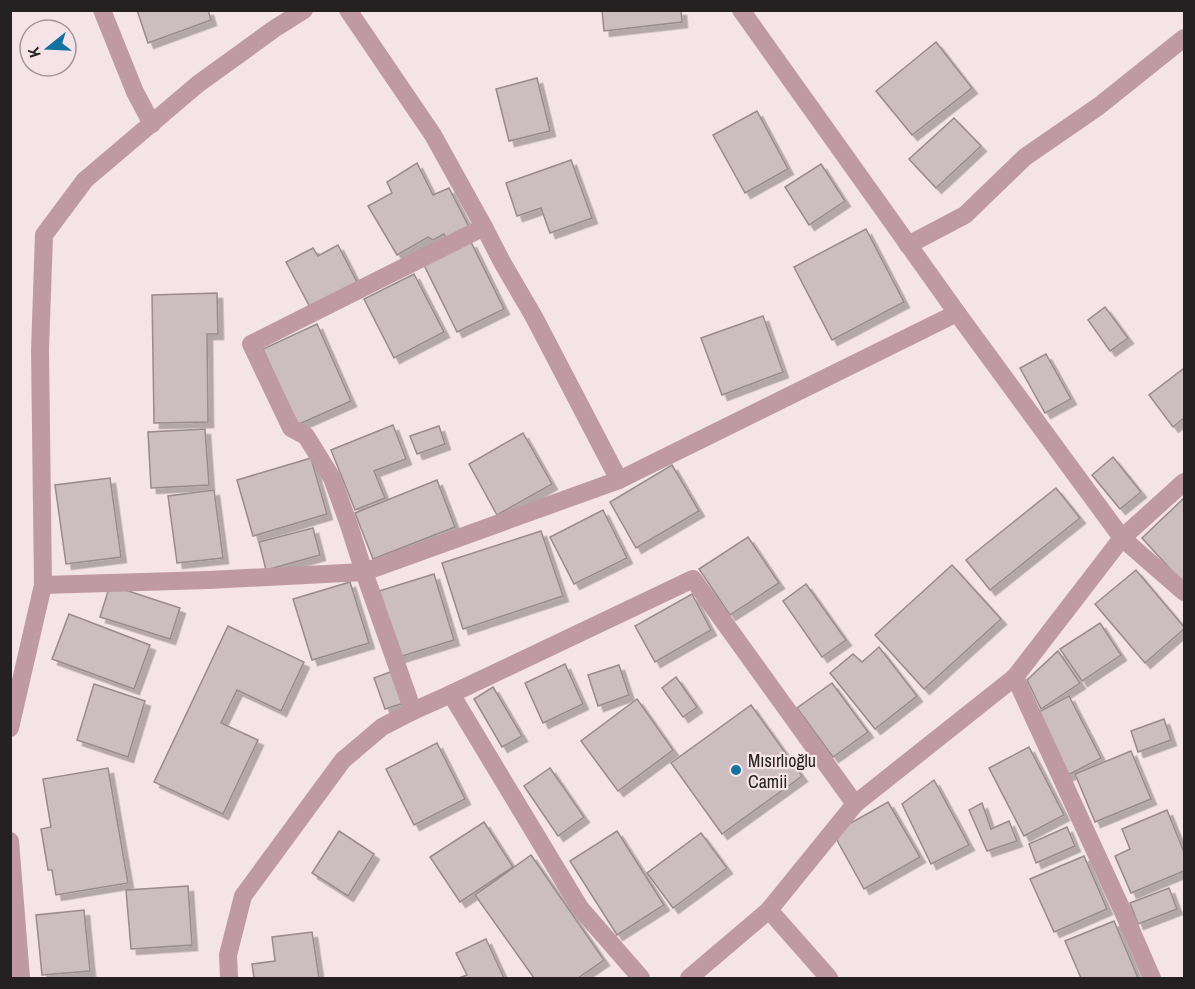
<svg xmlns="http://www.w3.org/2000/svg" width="1195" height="989" font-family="'Archivo Narrow',sans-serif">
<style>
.building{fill:#ccbdc1;stroke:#998a8e;stroke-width:1.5;filter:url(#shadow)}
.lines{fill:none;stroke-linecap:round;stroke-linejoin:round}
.minor{stroke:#bf99a4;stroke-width:18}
.poi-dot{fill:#1472a0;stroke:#f4e4e8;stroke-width:2}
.labels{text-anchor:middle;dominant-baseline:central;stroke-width:4.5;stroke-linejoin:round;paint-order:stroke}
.poi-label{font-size:18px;fill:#252021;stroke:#f4e4e8;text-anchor:start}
</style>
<defs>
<filter id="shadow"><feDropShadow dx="5.5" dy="5.5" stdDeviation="0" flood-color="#0004"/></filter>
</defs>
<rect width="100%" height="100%" fill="#f4e4e8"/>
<g class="building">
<polygon points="137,10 208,10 211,20 148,43"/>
<polygon points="602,10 681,10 682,22 604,31"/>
<polygon points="936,42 972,88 912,135 876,91"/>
<polygon points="537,78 550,131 509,141 496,89"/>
<polygon points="757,111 788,169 745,193 713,135"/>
<polygon points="954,118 981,146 936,188 909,159"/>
<polygon points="571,160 592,218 550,233 541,208 517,216 506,183"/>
<polygon points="417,163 433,195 449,188 470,229 448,241 444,234 433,240 428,237 397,255 368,206 392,193 387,182"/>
<polygon points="821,164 845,201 809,225 785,187"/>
<polygon points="866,229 904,302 832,340 794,267"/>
<polygon points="471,242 504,309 457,332 424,265"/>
<polygon points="338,245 358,284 311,309 286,262 313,248 318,256"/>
<polygon points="414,274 444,332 394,358 364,299"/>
<polygon points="217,293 218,334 207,334 208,422 154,423 152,295"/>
<polygon points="1105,307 1128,338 1110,351 1088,320"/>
<polygon points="763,316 783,372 722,395 701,338"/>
<polygon points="317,324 351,401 297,425 263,349"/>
<polygon points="1046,354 1071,399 1045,413 1020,368"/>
<polygon points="1183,369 1184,370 1184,418 1173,427 1149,395"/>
<polygon points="393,425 406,459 374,471 385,498 355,510 331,450"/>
<polygon points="439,426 445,444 417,454 410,436"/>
<polygon points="205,429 209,485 151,488 148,432"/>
<polygon points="523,433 552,484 497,515 469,464"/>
<polygon points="1113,457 1141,492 1120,509 1092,475"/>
<polygon points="311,458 327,514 253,536 237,480"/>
<polygon points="672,465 699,511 636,548 610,502"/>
<polygon points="110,478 121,557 66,564 55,485"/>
<polygon points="437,480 455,527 373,559 355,513"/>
<polygon points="1056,488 1080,518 990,590 966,560"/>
<polygon points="214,490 223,558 177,563 168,496"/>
<polygon points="1184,498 1184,584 1142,538"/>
<polygon points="603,510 627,558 574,584 550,537"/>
<polygon points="313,528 320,555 266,570 259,542"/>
<polygon points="541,531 563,596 463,629 442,563"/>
<polygon points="748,537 779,583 730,615 699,569"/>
<polygon points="952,565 1001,619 924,689 875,635"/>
<polygon points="1136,570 1184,627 1184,629 1145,663 1095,604"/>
<polygon points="434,574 454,640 399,657 379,591"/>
<polygon points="350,582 369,643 312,660 293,599"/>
<polygon points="806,584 846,640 822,657 783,601"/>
<polygon points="110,585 180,608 170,639 100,617"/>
<polygon points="692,594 711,630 655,662 635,626"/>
<polygon points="69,614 150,645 134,689 52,659"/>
<polygon points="1100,623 1121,655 1082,681 1060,649"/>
<polygon points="228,626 304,662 281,711 237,690 221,723 258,740 223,814 154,782"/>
<polygon points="879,647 917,696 875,729 830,673 853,654 862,662"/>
<polygon points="1058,651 1080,683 1041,709 1027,680"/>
<polygon points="565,664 583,704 543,723 525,683"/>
<polygon points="619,665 629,695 598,706 588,675"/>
<polygon points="393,671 404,703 385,709 374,678"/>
<polygon points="676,677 697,707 683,717 662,688"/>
<polygon points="832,683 868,732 833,757 797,708"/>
<polygon points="94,684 145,701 128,757 77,740"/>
<polygon points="493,687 522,736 502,747 474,699"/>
<polygon points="1069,696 1101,758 1066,776 1035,714"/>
<polygon points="637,699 673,750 618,791 581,741"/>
<polygon points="751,705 802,776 722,834 671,763"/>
<polygon points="1164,719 1171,740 1138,752 1131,731"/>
<polygon points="437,743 465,799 414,825 386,769"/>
<polygon points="1029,747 1064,815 1024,836 989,768"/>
<polygon points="1131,751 1151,799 1095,822 1075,774"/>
<polygon points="108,768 128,883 56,895 52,870 48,870 41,829 51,827 43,779"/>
<polygon points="550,768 584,817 558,836 524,786"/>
<polygon points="934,780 969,845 931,864 902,804"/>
<polygon points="888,802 920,857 864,889 833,833"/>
<polygon points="982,803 991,829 1009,821 1017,841 987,851 969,810"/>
<polygon points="1167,810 1184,852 1184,871 1131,893 1115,856 1130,849 1122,829"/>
<polygon points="484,822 513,867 460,902 430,857"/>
<polygon points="1067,827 1075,846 1036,863 1029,844"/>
<polygon points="339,831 374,854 348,896 312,873"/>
<polygon points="617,831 664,905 617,935 570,861"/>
<polygon points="701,833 727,868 673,908 647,873"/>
<polygon points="531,855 604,960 578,978 534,978 475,895"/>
<polygon points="1084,856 1107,909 1054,932 1030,879"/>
<polygon points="188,886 192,945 131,949 126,890"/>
<polygon points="1169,888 1177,909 1138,924 1130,903"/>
<polygon points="84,910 90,971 42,975 36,915"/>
<polygon points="1114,921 1138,978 1081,978 1065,941"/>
<polygon points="312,932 319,978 254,978 252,964 275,961 272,937"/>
<polygon points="486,939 504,978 459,978 467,975 456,953"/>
</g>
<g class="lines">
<g class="minor">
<polyline points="102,10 135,92 152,124"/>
<polyline points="348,10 433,135 484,227"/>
<polyline points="741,10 957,313 1122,538 1184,592"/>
<polyline points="908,245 965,215 1025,157 1099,106 1184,38"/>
<polyline points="43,585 208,580 364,572 619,480 957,313"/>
<polyline points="1015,677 1124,914 1152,978"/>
<polyline points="451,694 580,908 641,978"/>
<polyline points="413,711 364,572 349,525 332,478 306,436 291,428 251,344 484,227 502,262 534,317 619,480"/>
<polyline points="10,728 43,585 40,350 44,235 85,180 198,84 274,29 304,10"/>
<polyline points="10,841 21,978"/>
<polyline points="769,910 829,978"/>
<polyline points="229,978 228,955 243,896 343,760 382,727 413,711 451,694 693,579 855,804"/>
<polyline points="689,978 769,910 855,804 1015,677 1122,538 1184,482"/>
</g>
</g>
<circle class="poi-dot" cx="736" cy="770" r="6"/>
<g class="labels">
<g class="poi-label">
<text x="748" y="760">Mısırlıoğlu<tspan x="748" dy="21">Camii</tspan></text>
</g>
</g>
<rect width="1195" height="989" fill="none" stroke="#252021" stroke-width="24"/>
<g transform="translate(48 48) rotate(252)"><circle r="28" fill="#f4e4e8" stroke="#a19698" stroke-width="1.5"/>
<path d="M0-4.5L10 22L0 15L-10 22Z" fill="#1472a0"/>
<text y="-9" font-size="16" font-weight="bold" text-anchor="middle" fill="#252021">K</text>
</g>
</svg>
